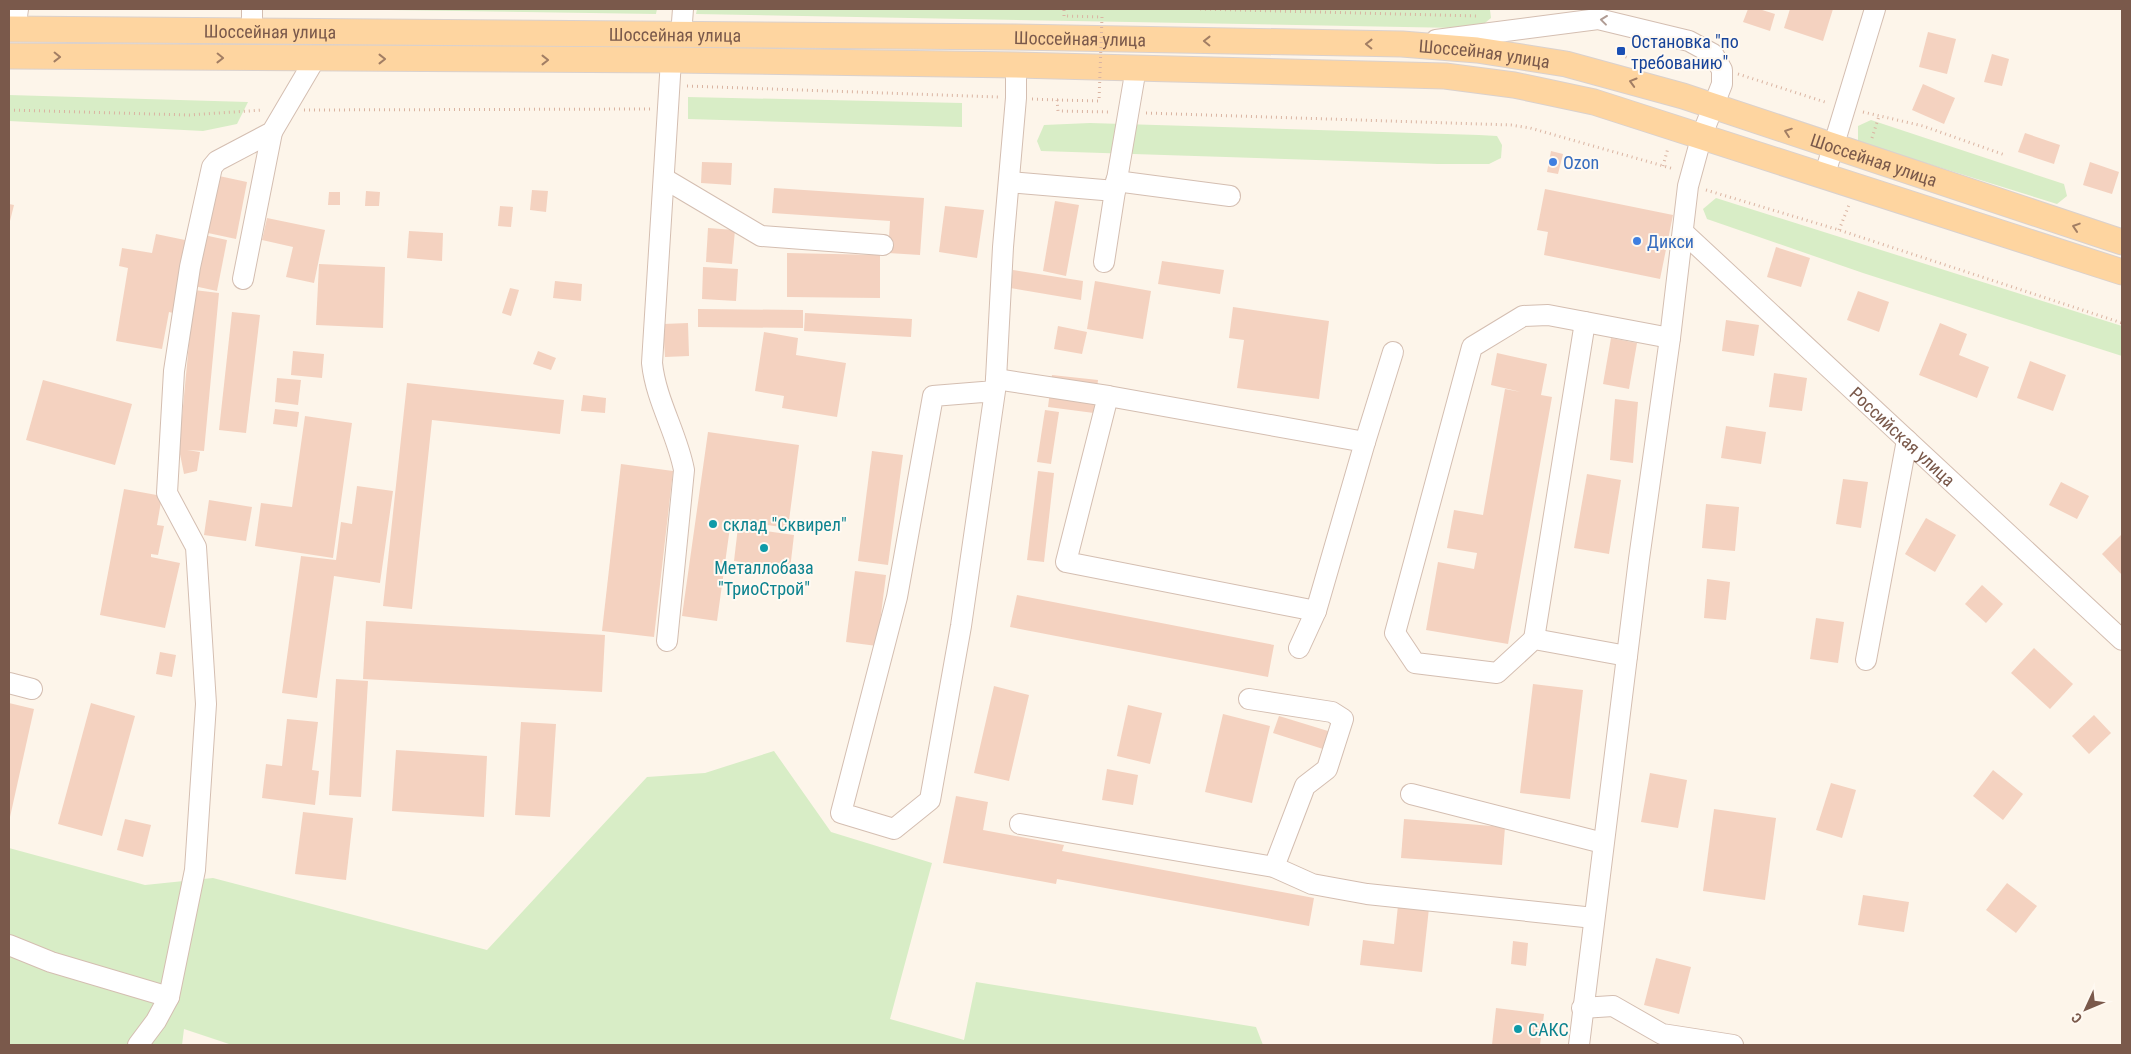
<svg xmlns="http://www.w3.org/2000/svg" width="2131" height="1054" font-family="'Roboto Condensed',sans-serif">
<style>
.green{fill:#d8edc6}
.building{fill:#f4d2c0}
.lines{fill:none;stroke-linecap:round;stroke-linejoin:round}
.minor-casing{stroke:#d4beb1;stroke-width:22}
.major-casing{stroke:#dad1cd;stroke-width:27}
.path{stroke:#dab4a2;stroke-width:3;stroke-dasharray:1 4;stroke-linecap:butt}
.minor{stroke:#fff;stroke-width:20}
.major{stroke:#fed5a0;stroke-width:25}
.path-bridge{stroke:#dab4a2;stroke-width:3;stroke-dasharray:1 4;stroke-linecap:butt}
.oneway{stroke:#af9b93}
.oneway2{stroke:#a27e64}
.transit-dot{fill:#1a4fb4;stroke:#fff9f1;stroke-width:2}
.shop-dot{fill:#3f7fe0;stroke:#fff9f1;stroke-width:2}
.culture-dot{fill:#0f9aa8;stroke:#fff9f1;stroke-width:2}
.labels{text-anchor:middle;dominant-baseline:central;stroke-width:4;stroke-linejoin:round;paint-order:stroke}
.street-label{font-size:18px;fill:#7a594b;stroke:#fff9f1}
.transit-label{font-size:18px;fill:#164399;stroke:#fff9f1;text-anchor:start}
.shop-label{font-size:18px;fill:#366cbe;stroke:#fff9f1;text-anchor:start}
.culture-label{font-size:18px;fill:#0d838f;stroke:#fff9f1;text-anchor:start}
</style>
<rect width="100%" height="100%" fill="#fdf5ea"/>
<g class="green">
<polygon points="319,9 657,9 656,14"/>
<polygon points="697,9 1471,9 1490,10 1491,18 1480,27 1458,28 696,14"/>
<polygon points="9,95 248,102 237,124 203,131 9,121"/>
<polygon points="688,97 962,103 962,127 688,119"/>
<polygon points="1871,120 2064,184 2067,196 2057,204 1858,142 1858,126"/>
<polygon points="1090,123 1479,135 1497,136 1502,145 1501,158 1489,164 1438,164 1041,151 1037,141 1044,125"/>
<polygon points="1716,198 2122,326 2122,356 1863,273 1707,219 1703,209"/>
<polygon points="774,751 831,832 932,863 890,1019 964,1040 976,982 1256,1027 1263,1045 232,1045 184,1029 182,1045 9,1045 9,848 145,885 213,878 487,950 647,777 705,773"/>
</g>
<g class="building">
<polygon points="1748,9 1759,9 1775,14 1770,31 1743,22"/>
<polygon points="1790,9 1833,9 1823,41 1784,28"/>
<polygon points="1928,32 1956,39 1947,74 1919,67"/>
<polygon points="1992,54 2009,59 2002,86 1984,82"/>
<polygon points="1923,84 1955,98 1944,124 1912,110"/>
<polygon points="2025,133 2060,145 2054,164 2018,152"/>
<polygon points="1551,151 1563,154 1558,174 1547,172"/>
<polygon points="702,162 732,163 731,185 701,183"/>
<polygon points="2090,162 2119,172 2112,194 2083,185"/>
<polygon points="219,176 247,182 236,239 208,233"/>
<polygon points="774,188 924,198 920,255 888,253 890,221 772,213"/>
<polygon points="1545,189 1673,215 1660,279 1544,255 1548,232 1537,230"/>
<polygon points="532,190 548,191 546,212 530,210"/>
<polygon points="366,191 380,192 379,206 365,206"/>
<polygon points="329,192 340,192 340,205 328,205"/>
<polygon points="1055,201 1079,205 1066,276 1043,271"/>
<polygon points="9,204 14,205 9,225"/>
<polygon points="500,206 513,207 511,227 498,226"/>
<polygon points="945,206 984,210 977,258 939,252"/>
<polygon points="267,218 325,230 314,283 286,277 293,247 262,240"/>
<polygon points="708,228 735,230 732,264 706,262"/>
<polygon points="409,231 443,233 442,261 407,258"/>
<polygon points="156,234 185,240 173,313 169,312 162,349 116,341 128,268 119,266 122,248 152,253"/>
<polygon points="204,235 227,240 217,291 194,286"/>
<polygon points="1776,247 1810,258 1801,287 1767,277"/>
<polygon points="787,253 880,255 880,298 787,297"/>
<polygon points="1162,261 1224,270 1220,294 1158,284"/>
<polygon points="319,264 385,267 383,328 316,325"/>
<polygon points="703,267 738,269 736,301 702,299"/>
<polygon points="1013,270 1083,281 1081,300 1010,288"/>
<polygon points="555,281 582,284 581,301 553,298"/>
<polygon points="1095,281 1151,291 1143,339 1087,329"/>
<polygon points="510,288 519,290 511,316 502,313"/>
<polygon points="194,290 219,293 204,451 187,450 200,452 197,471 184,474 179,449"/>
<polygon points="1858,291 1889,302 1879,332 1847,320"/>
<polygon points="1233,307 1329,321 1319,399 1237,388 1244,340 1229,338"/>
<polygon points="698,309 803,310 803,328 698,327"/>
<polygon points="232,312 260,315 246,433 219,430"/>
<polygon points="805,313 912,319 911,337 804,331"/>
<polygon points="1726,320 1759,325 1754,356 1722,351"/>
<polygon points="688,323 689,356 665,357 663,324"/>
<polygon points="1940,323 1967,334 1959,355 1989,367 1977,398 1919,375"/>
<polygon points="1058,326 1087,332 1082,354 1054,349"/>
<polygon points="764,332 798,338 796,355 846,363 837,417 782,408 784,396 755,391"/>
<polygon points="1611,338 1637,343 1629,389 1603,384"/>
<polygon points="293,351 324,354 322,378 291,375"/>
<polygon points="538,351 556,358 551,370 533,364"/>
<polygon points="1497,353 1547,364 1541,395 1552,397 1508,644 1426,630 1438,562 1474,569 1477,553 1447,548 1454,510 1483,515 1505,389 1521,392 1491,385"/>
<polygon points="2030,361 2066,375 2053,411 2017,398"/>
<polygon points="1774,373 1807,378 1802,411 1769,407"/>
<polygon points="1052,375 1098,380 1094,413 1048,407"/>
<polygon points="277,378 301,380 298,405 275,402"/>
<polygon points="43,380 132,404 115,465 26,440"/>
<polygon points="407,383 564,400 560,434 432,420 412,609 383,606"/>
<polygon points="583,395 606,398 605,413 581,411"/>
<polygon points="1615,399 1638,402 1633,463 1610,460"/>
<polygon points="275,409 299,412 297,427 273,424"/>
<polygon points="1045,410 1059,412 1051,464 1037,462"/>
<polygon points="305,416 352,423 333,558 255,546 261,503 292,507"/>
<polygon points="1726,426 1766,432 1761,464 1721,458"/>
<polygon points="708,432 799,445 788,528 731,520 717,621 682,616"/>
<polygon points="872,451 903,455 888,565 858,561"/>
<polygon points="621,464 673,471 654,637 602,631"/>
<polygon points="1038,471 1054,473 1044,562 1027,560"/>
<polygon points="1587,474 1621,480 1609,554 1574,548"/>
<polygon points="1843,479 1868,482 1861,528 1836,524"/>
<polygon points="2061,482 2089,496 2077,519 2049,505"/>
<polygon points="357,486 393,491 380,583 334,576 317,698 282,693 301,556 336,560 341,522 352,524"/>
<polygon points="124,489 162,496 157,525 164,526 158,555 151,554 151,557 180,563 165,628 100,615"/>
<polygon points="209,500 252,507 246,541 204,535"/>
<polygon points="1706,504 1739,507 1735,551 1702,548"/>
<polygon points="1926,518 1956,535 1935,572 1905,554"/>
<polygon points="738,527 794,535 790,569 734,561"/>
<polygon points="2122,534 2122,575 2102,554"/>
<polygon points="855,571 886,575 877,646 846,642"/>
<polygon points="1707,579 1730,582 1726,620 1704,618"/>
<polygon points="1982,585 2003,604 1986,623 1965,604"/>
<polygon points="1017,595 1274,645 1268,677 1010,627"/>
<polygon points="1816,618 1844,622 1838,663 1810,659"/>
<polygon points="366,621 605,635 602,692 363,679"/>
<polygon points="2034,648 2073,684 2050,709 2011,673"/>
<polygon points="160,652 176,655 172,677 156,674"/>
<polygon points="336,679 368,681 361,797 329,795"/>
<polygon points="1533,684 1583,690 1570,799 1520,793"/>
<polygon points="994,686 1029,695 1009,781 974,773"/>
<polygon points="9,703 34,709 10,817 9,816"/>
<polygon points="91,703 135,716 102,836 58,824"/>
<polygon points="1128,705 1162,713 1150,764 1117,756"/>
<polygon points="1223,714 1270,726 1252,803 1205,792"/>
<polygon points="2094,715 2111,733 2089,754 2072,736"/>
<polygon points="1279,716 1328,731 1323,749 1273,733"/>
<polygon points="287,719 318,722 312,770 319,771 315,805 262,798 266,764 282,766"/>
<polygon points="521,722 556,724 550,817 515,815"/>
<polygon points="396,750 487,756 484,817 392,811"/>
<polygon points="1107,769 1138,775 1133,805 1102,800"/>
<polygon points="1993,770 2023,794 2003,820 1973,796"/>
<polygon points="1650,773 1687,780 1678,828 1641,822"/>
<polygon points="1831,783 1856,790 1842,838 1816,830"/>
<polygon points="956,796 988,802 983,830 1064,845 1062,851 1314,898 1309,926 1057,879 1056,884 943,863"/>
<polygon points="1714,809 1776,818 1765,900 1703,891"/>
<polygon points="303,812 353,818 346,880 295,874"/>
<polygon points="125,819 151,825 143,857 117,850"/>
<polygon points="1404,819 1505,827 1502,865 1401,858"/>
<polygon points="2007,883 2037,906 2016,933 1986,910"/>
<polygon points="1863,895 1909,902 1904,932 1858,925"/>
<polygon points="1398,905 1429,908 1422,972 1360,965 1363,940 1394,944"/>
<polygon points="1513,941 1528,943 1526,966 1511,964"/>
<polygon points="1656,958 1691,967 1679,1014 1644,1005"/>
<polygon points="1496,1008 1544,1014 1540,1045 1492,1045"/>
</g>
<g class="lines">
<defs>
<g id="minor">
<polyline points="15,30 18,9"/>
<polyline points="252,33 252,9"/>
<polyline points="681,35 683,9"/>
<polyline points="1436,40 1598,19 1689,41 1713,54 1722,70 1722,84 1702,135 1688,186 1670,338 1639,559 1579,1045"/>
<polyline points="1824,177 1875,9"/>
<polyline points="665,179 761,236 883,245"/>
<polyline points="1116,181 1230,196"/>
<polyline points="1009,182 1115,191 1136,68"/>
<path id="s1" d="M1683,232l439,408"/>
<polyline points="1104,262 1115,191"/>
<polyline points="243,279 272,132"/>
<polyline points="996,379 1108,396 1365,442 1316,611 1299,648"/>
<polyline points="995,391 933,396 897,597 841,813 894,829 930,800 961,626 995,391 996,379 1003,247 1016,98 1016,65"/>
<polyline points="1108,396 1066,562 1316,611"/>
<polyline points="1365,442 1393,352"/>
<polyline points="1534,639 1585,322"/>
<path d="M667,641l17,-171c-7,-37 -28,-69 -32,-107l19,-303"/>
<polyline points="1627,656 1534,639 1497,673 1415,663 1395,633 1472,347 1523,316 1548,315 1670,338"/>
<polyline points="1866,660 1907,440"/>
<polyline points="9,683 32,689"/>
<polyline points="1249,699 1332,712 1343,719 1327,769 1305,786 1274,867"/>
<polyline points="1411,794 1603,843"/>
<polyline points="1020,824 1274,867 1312,884 1367,894 1594,918"/>
<polyline points="9,945 51,962 169,997"/>
<polyline points="1582,1008 1613,1006 1662,1034 1733,1045"/>
<polyline points="138,1045 156,1021 169,997 195,870 206,704 196,547 167,493 174,371 190,267 212,167 217,161 272,132 315,59"/>
</g>
<g id="major">
<path id="s2" d="M9,29l1007,8 386,7 75,6 89,14 117,32 439,146"/>
<polyline points="9,56 671,60 1016,65 1445,76 1514,85 1594,102 2122,272"/>
</g>
</defs>
<use href="#minor" class="minor-casing"/>
<use href="#major" class="major-casing"/>
<g class="path">
<polyline points="1200,9 1477,16"/>
<polyline points="1064,16 1064,9"/>
<polyline points="1616,54 1646,63"/>
<polyline points="1738,74 1828,103"/>
<polyline points="687,86 998,97"/>
<polyline points="1032,99 1057,100 1058,111 1110,112"/>
<polyline points="9,110 189,115 263,110"/>
<polyline points="304,110 651,109"/>
<polyline points="1863,112 1923,126 2005,155"/>
<polyline points="1146,113 1511,125 1530,128 1674,169"/>
<polyline points="1872,138 1879,116"/>
<polyline points="1663,166 1668,148"/>
<polyline points="1706,190 1839,230 2122,323"/>
<polyline points="1839,230 1849,205"/>
</g>
<use href="#minor" class="minor"/>
<use href="#major" class="major"/>
<polyline class="path-bridge" points="1057,100 1099,101 1102,17 1064,16"/>
</g>
<defs><path id="oneway-chevron" d="M-2-3.5L2.5 0L-2 3.5" fill="none" stroke-width="1.6" stroke-linecap="round" stroke-linejoin="round" transform="scale(1.25)"/></defs>
<use class="oneway" href="#oneway-chevron" transform="translate(1604 20) rotate(-173)"/>
<g class="oneway2">
<use href="#oneway-chevron" transform="translate(1207 41) rotate(-179)"/>
<use href="#oneway-chevron" transform="translate(1369 44) rotate(-179)"/>
<use href="#oneway-chevron" transform="translate(57 57) rotate(1)"/>
<use href="#oneway-chevron" transform="translate(220 58) rotate(1)"/>
<use href="#oneway-chevron" transform="translate(382 59)"/>
<use href="#oneway-chevron" transform="translate(545 60)"/>
<use href="#oneway-chevron" transform="translate(1633 82) rotate(-164)"/>
<use href="#oneway-chevron" transform="translate(1788 132) rotate(-161)"/>
<use href="#oneway-chevron" transform="translate(2076 227) rotate(-162)"/>
</g>
<rect class="transit-dot" x="1616" y="46" width="10" height="10" rx="2.5"/>
<g class="shop-dot">
<circle cx="1553" cy="162" r="5"/>
<circle cx="1637" cy="241" r="5"/>
</g>
<g class="culture-dot">
<circle cx="713" cy="524" r="5"/>
<circle cx="764" cy="548" r="5"/>
<circle cx="1518" cy="1029" r="5"/>
</g>
<g class="labels">
<g class="street-label">
<text stroke="none"><textPath href="#s2" startOffset="261">Шоссейная улица</textPath></text>
<text stroke="none"><textPath href="#s2" startOffset="666">Шоссейная улица</textPath></text>
<text stroke="none"><textPath href="#s2" startOffset="1071">Шоссейная улица</textPath></text>
<text stroke="none"><textPath href="#s2" startOffset="1476">Шоссейная улица</textPath></text>
<text stroke="none"><textPath href="#s2" startOffset="1881">Шоссейная улица</textPath></text>
<text stroke="none"><textPath href="#s1" startOffset="300">Российская улица</textPath></text>
</g>
<g class="transit-label">
<text x="1631" y="41">Остановка "по<tspan x="1631" dy="21">требованию"</tspan></text>
</g>
<g class="shop-label">
<text x="1563" y="162">Ozon</text>
<text x="1647" y="241">Дикси</text>
</g>
<g class="culture-label">
<text x="723" y="524">склад "Сквирел"</text>
<text x="764" y="567" text-anchor="middle">Металлобаза<tspan x="764" dy="21">"ТриоСтрой"</tspan></text>
<text x="1528" y="1029">САКС</text>
</g>
</g>
<rect width="2131" height="1054" fill="none" stroke="#7a594b" stroke-width="20"/>
<g transform="translate(2086 1009) rotate(226)" stroke="#fff9f1" stroke-width="4" paint-order="stroke">
<path d="M0-4L9 19L0 12L-9 19Z" fill="#7a594b"/>
<text y="-8" font-size="14" font-weight="bold" text-anchor="middle" fill="#7a594b">С</text>
</g>
</svg>
